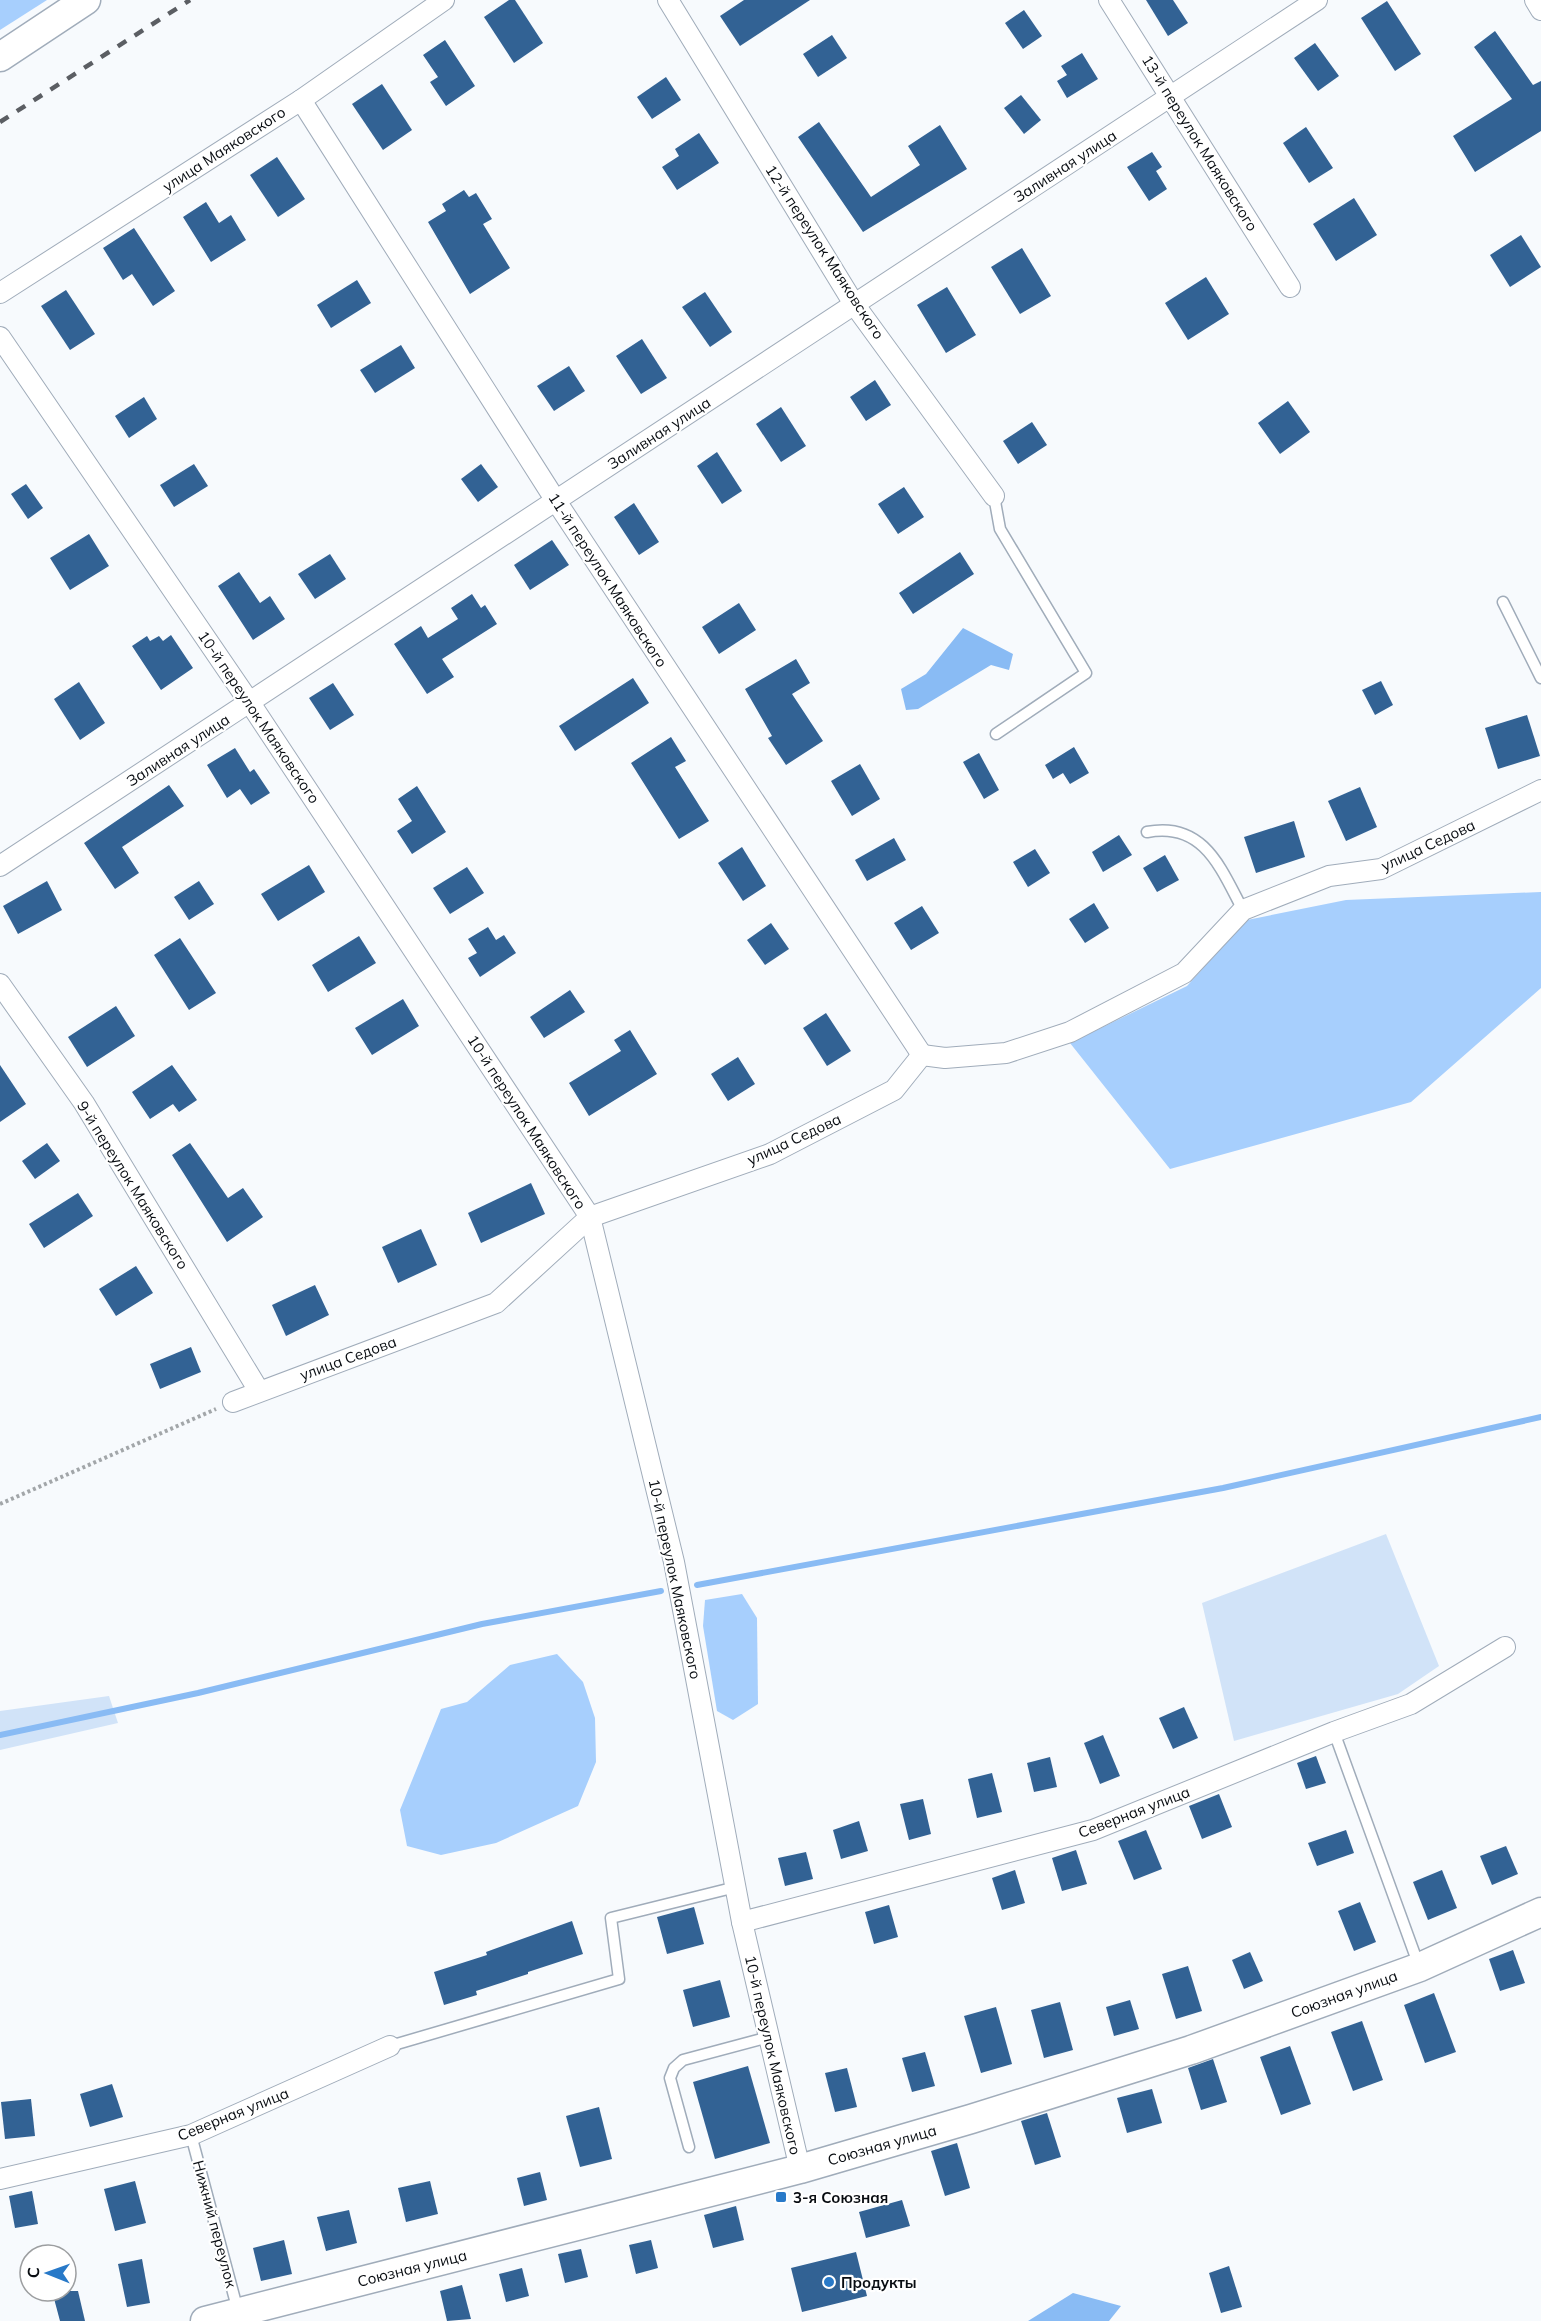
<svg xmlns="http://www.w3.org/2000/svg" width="1541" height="2321" font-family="Mulish,sans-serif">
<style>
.green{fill:#d1e3f8}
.forest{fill:#a7cffd}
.water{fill:#89bbf4}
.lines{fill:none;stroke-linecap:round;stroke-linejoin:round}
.stream{stroke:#89bbf4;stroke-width:6}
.building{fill:#326294}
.lane-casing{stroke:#a0acba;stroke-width:13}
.street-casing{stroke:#a0acba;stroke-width:22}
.secondary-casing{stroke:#a0acba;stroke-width:31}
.path{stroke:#a2a6a9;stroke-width:4;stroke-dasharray:3 3;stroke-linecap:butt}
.lane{stroke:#fff;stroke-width:10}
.street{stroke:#fff;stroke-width:20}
.secondary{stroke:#fff;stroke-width:28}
.rail{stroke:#5b5e63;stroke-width:4.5;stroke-dasharray:10 10;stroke-linecap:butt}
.poi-dot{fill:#2879c8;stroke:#fff;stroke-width:2}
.labels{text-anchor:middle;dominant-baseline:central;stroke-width:4.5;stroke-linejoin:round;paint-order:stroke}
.street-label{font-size:15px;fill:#080c11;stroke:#fff}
.poi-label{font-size:15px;font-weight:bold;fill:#080c11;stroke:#fff;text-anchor:start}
</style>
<rect width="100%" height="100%" fill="#f7fafd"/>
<g class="green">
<polygon points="1386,1534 1439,1666 1398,1694 1234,1741 1202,1603"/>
<polygon points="109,1696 118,1723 0,1750 0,1711"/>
</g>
<g class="forest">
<polygon points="0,0 47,0 0,30"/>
<polygon points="1541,892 1541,988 1411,1102 1170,1169 1070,1043 1187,986 1247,920 1346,900"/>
<polygon points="742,1594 757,1618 758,1704 733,1720 717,1711 703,1626 705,1600"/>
<polygon points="557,1654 583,1682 595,1718 596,1762 578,1806 496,1843 441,1855 407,1846 400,1810 441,1709 467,1702 510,1665"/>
</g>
<g class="water">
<polygon points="963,628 1013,654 1009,670 991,665 918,709 906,710 901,689 926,674"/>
<polygon points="1073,2293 1121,2306 1109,2321 1028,2321"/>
</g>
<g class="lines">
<g class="stream">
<polyline points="697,1585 1223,1488 1541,1417"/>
<polyline points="0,1735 198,1693 482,1624 661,1591"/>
</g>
</g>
<g class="building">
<polygon points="509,0 515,0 543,43 514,63 484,17"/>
<polygon points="744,0 810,0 740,46 720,16"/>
<polygon points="1146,0 1173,0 1188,23 1168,36"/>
<polygon points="1387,1 1421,54 1395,71 1361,18"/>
<polygon points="1024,10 1042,36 1023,49 1005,23"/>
<polygon points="1495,31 1533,85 1541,81 1541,131 1475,172 1453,136 1512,99 1474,47"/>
<polygon points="832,35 847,58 818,77 803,54"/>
<polygon points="445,40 475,86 446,106 430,82 438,77 423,55"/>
<polygon points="1315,43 1339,76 1318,91 1294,58"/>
<polygon points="1082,53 1098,79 1067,98 1057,81 1067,75 1061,66"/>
<polygon points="666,77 681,100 652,119 637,97"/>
<polygon points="382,84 412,130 383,150 352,104"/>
<polygon points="1021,95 1041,120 1024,134 1004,108"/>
<polygon points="819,122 871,197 920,165 908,146 940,125 967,169 863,232 798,137"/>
<polygon points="1306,127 1333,168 1309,183 1283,143"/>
<polygon points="699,133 719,163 677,190 662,167 679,156 675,149"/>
<polygon points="1152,152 1162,167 1156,171 1167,189 1149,201 1127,167"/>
<polygon points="277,157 305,199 278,217 250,175"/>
<polygon points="464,190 469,197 476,193 492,219 483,224 510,268 470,294 428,222 446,211 442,204"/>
<polygon points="1354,198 1377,235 1336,261 1313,224"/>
<polygon points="206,202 219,223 231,215 246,240 211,262 183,217"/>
<polygon points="134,228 175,291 153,306 132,274 123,280 103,248"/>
<polygon points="1521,235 1541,267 1510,287 1490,255"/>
<polygon points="1022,248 1051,296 1020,314 991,267"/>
<polygon points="1206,277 1229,314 1188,340 1165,303"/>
<polygon points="357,280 371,303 331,328 317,305"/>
<polygon points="947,287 976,335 946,353 917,305"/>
<polygon points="66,290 95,334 70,350 41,306"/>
<polygon points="705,292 732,332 710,347 682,307"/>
<polygon points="642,339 667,378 641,394 616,356"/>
<polygon points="401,345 415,368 375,393 360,370"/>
<polygon points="569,366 585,391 554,411 537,386"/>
<polygon points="875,380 891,405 866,421 850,397"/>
<polygon points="144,397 157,419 129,438 115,416"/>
<polygon points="1288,401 1310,432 1280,454 1258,423"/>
<polygon points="781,407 806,446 781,462 756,424"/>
<polygon points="1032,422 1047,445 1018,464 1003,441"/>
<polygon points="717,452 742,491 722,504 697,466"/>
<polygon points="194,464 208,486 174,507 160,485"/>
<polygon points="481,464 498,487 478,502 461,479"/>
<polygon points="26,484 43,508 28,519 11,494"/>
<polygon points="904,487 924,517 898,534 878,504"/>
<polygon points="634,503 659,542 639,555 614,517"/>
<polygon points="89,534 109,566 70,590 50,558"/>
<polygon points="552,540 569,565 530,590 514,565"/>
<polygon points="960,552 974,574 913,614 899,593"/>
<polygon points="330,554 346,579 315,599 298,574"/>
<polygon points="239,572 260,603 270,596 285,619 253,640 218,586"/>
<polygon points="472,594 481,608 485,605 497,624 442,659 454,677 427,694 394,644 421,626 428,638 458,619 451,608"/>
<polygon points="739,603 756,630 719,654 702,627"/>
<polygon points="171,635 193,668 161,690 132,646 147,636 150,641 159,636 163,641"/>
<polygon points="796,659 810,683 792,694 823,741 786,765 768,738 772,736 745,689"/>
<polygon points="633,678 649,703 575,751 559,726"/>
<polygon points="1381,681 1393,705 1375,715 1362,690"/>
<polygon points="79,682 105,723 80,740 54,699"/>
<polygon points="333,683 354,715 330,730 309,698"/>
<polygon points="1527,715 1540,756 1498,769 1485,728"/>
<polygon points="671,737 686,761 675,767 709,821 679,839 631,763"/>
<polygon points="1074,747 1089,773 1070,784 1063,773 1053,779 1045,765"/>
<polygon points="235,748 250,772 254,769 270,793 251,805 240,789 227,798 207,765"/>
<polygon points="979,753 999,790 984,799 963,762"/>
<polygon points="860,764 880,799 852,816 831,781"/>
<polygon points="169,785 184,806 122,847 139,873 115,889 84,843"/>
<polygon points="417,786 446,832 412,854 397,831 412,821 398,799"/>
<polygon points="1360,787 1377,827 1346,841 1328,801"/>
<polygon points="1294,821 1305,857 1256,873 1244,837"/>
<polygon points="1119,835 1132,855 1103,872 1092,852"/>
<polygon points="894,838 906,860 867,881 855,860"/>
<polygon points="742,847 766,886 743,901 718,863"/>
<polygon points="1035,849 1050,873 1028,887 1013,862"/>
<polygon points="1165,855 1179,880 1157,892 1143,868"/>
<polygon points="309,865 325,892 278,921 261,894"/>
<polygon points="467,867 484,893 450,914 433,888"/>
<polygon points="47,881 62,910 18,934 3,906"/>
<polygon points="199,881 214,904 189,920 174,897"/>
<polygon points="1094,903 1109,928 1085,943 1069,919"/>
<polygon points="922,906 939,933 911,950 894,923"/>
<polygon points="771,923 789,949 765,965 747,940"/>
<polygon points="488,927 496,940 504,935 516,953 480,977 468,958 477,953 468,939"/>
<polygon points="359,936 376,963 328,992 312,965"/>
<polygon points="180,938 216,993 189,1010 154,955"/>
<polygon points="570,990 585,1012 544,1038 530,1017"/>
<polygon points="403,999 419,1026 372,1055 355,1028"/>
<polygon points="116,1006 135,1036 87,1067 68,1037"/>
<polygon points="826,1013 851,1051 827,1066 803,1028"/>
<polygon points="630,1030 657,1074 589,1116 569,1083 621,1051 614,1040"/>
<polygon points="738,1057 755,1084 728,1101 711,1074"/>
<polygon points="0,1065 26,1104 0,1122"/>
<polygon points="172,1065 197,1100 179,1112 173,1104 150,1119 132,1092"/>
<polygon points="47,1143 60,1161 35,1179 22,1161"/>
<polygon points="190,1143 228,1198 243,1188 263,1217 227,1242 172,1155"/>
<polygon points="531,1183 545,1214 481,1243 468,1213"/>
<polygon points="78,1193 93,1216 44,1248 29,1224"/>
<polygon points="421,1229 437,1265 398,1283 382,1247"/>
<polygon points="136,1266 153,1293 116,1316 99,1289"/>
<polygon points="315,1285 329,1315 286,1336 272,1305"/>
<polygon points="191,1347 201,1372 160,1389 150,1364"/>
<polygon points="1184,1707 1198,1738 1173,1749 1159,1718"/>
<polygon points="1103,1735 1120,1776 1100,1784 1084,1743"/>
<polygon points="1316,1756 1326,1783 1306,1789 1297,1763"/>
<polygon points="1050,1757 1057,1787 1034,1792 1027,1763"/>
<polygon points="992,1773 1002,1812 977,1818 968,1779"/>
<polygon points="1219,1794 1232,1827 1202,1839 1189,1806"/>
<polygon points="923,1799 931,1834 909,1840 900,1804"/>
<polygon points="859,1821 868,1851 841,1859 833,1830"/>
<polygon points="1146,1830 1162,1869 1134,1880 1118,1841"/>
<polygon points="1346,1830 1354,1853 1317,1866 1308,1843"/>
<polygon points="1506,1846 1518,1874 1492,1885 1480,1856"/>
<polygon points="1076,1850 1087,1884 1062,1891 1052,1858"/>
<polygon points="806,1852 813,1879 785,1886 778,1858"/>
<polygon points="1015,1870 1025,1903 1002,1910 992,1878"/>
<polygon points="1442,1870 1457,1908 1428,1920 1413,1882"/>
<polygon points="1360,1902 1376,1942 1354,1951 1338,1911"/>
<polygon points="889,1905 898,1937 874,1944 865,1912"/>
<polygon points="694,1907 704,1944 667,1954 657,1917"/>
<polygon points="572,1921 583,1954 528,1972 528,1974 476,1991 477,1995 444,2005 434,1972 487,1955 486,1952"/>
<polygon points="1513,1950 1525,1983 1500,1991 1489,1959"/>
<polygon points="1250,1952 1263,1981 1244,1989 1232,1960"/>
<polygon points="1188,1966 1202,2011 1176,2019 1162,1974"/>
<polygon points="720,1980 730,2017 693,2027 683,1990"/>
<polygon points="1434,1993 1456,2052 1425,2063 1404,2005"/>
<polygon points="1130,2000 1139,2029 1114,2036 1106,2007"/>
<polygon points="1060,2002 1073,2050 1044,2058 1031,2010"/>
<polygon points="996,2007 1012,2064 981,2073 964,2016"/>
<polygon points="1362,2021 1383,2080 1353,2091 1331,2032"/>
<polygon points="1290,2046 1311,2104 1281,2115 1260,2057"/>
<polygon points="925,2052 935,2086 912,2092 902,2058"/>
<polygon points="1213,2059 1227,2102 1201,2110 1188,2068"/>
<polygon points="748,2066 770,2143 715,2159 693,2082"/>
<polygon points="847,2068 857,2107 835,2112 825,2073"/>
<polygon points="112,2084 123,2117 90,2127 80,2094"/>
<polygon points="1152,2089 1162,2123 1127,2133 1117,2098"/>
<polygon points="31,2099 35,2136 5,2139 1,2102"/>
<polygon points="599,2107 612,2159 580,2167 566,2116"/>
<polygon points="1047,2113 1061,2157 1035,2165 1021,2121"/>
<polygon points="957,2143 970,2188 945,2196 931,2151"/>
<polygon points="540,2172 547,2200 524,2206 517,2178"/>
<polygon points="135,2181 146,2223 115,2231 104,2189"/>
<polygon points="430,2181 438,2214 406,2222 398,2188"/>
<polygon points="32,2191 38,2224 15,2228 9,2196"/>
<polygon points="902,2200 910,2226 866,2238 859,2212"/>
<polygon points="736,2206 744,2240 713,2248 704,2215"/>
<polygon points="349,2210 357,2243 326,2251 317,2217"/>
<polygon points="284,2240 292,2274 261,2281 253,2248"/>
<polygon points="651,2240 658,2268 636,2274 629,2245"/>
<polygon points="581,2249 588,2277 565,2283 558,2254"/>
<polygon points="856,2252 867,2296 802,2312 791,2268"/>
<polygon points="142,2259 150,2303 127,2307 118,2264"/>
<polygon points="1229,2266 1242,2307 1221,2313 1209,2273"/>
<polygon points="522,2268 529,2296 506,2302 499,2274"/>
<polygon points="462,2285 471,2319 447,2321 440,2291"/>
<polygon points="52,2291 78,2291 85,2321 60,2321"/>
</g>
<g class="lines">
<defs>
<g id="lane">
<polyline points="994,496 1000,529 1086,673 996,734"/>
<polyline points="1503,602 1541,678"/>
<path d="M1147,832c57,-11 74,37 96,78"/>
<polyline points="1334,1732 1419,1966"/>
<polyline points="390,2046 619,1979 611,1918 736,1887"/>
<polyline points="191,2135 238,2311"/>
<polyline points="689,2147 670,2078 674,2068 683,2060 769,2037"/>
</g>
<g id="street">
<polyline points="668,0 854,304 994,496"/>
<polyline points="1109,0 1290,287"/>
<polyline points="1535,0 1541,10"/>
<polyline points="301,100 556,501 922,1055"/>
<polyline points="0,293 301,100 444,0"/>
<polyline points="0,337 250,703 590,1217 674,1562 742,1922 800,2169"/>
<polyline points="0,866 1317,0"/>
<polyline points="0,984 84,1103 259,1391"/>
<polyline points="922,1055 945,1058 1006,1053 1070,1032 1184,973 1243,910 1329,876 1381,869 1541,790"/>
<polyline points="233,1402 496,1303 590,1217 770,1154 894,1090 922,1055"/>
<polyline points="742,1922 1093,1830 1334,1732 1411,1704 1505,1647"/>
<polyline points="0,2179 191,2135 390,2046"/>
</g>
<g id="secondary">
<polyline points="0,57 86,0"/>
<polyline points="205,2321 800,2169 971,2119 1191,2050 1420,1967 1541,1912"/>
</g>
</defs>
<use href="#lane" class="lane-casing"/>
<use href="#street" class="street-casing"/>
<use href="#secondary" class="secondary-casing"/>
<polyline class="path" points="0,1504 216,1409"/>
<use href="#lane" class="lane"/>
<use href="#street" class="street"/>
<use href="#secondary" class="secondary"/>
<polyline class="rail" points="0,122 190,0"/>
</g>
<g class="poi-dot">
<rect x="775" y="2191" width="12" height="12" rx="3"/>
<circle cx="829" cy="2282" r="6"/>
</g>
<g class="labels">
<g class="street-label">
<text transform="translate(1200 143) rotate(58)">13-й переулок Маяковского</text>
<text transform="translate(224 149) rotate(-33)">улица Маяковского</text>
<text transform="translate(1065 166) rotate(-33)">Заливная улица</text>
<text transform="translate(825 252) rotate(57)">12-й переулок Маяковского</text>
<text transform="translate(659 433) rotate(-33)">Заливная улица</text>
<text transform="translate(608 580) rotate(57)">11-й переулок Маяковского</text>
<text transform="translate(259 717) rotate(56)">10-й переулок Маяковского</text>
<text transform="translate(178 750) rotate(-33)">Заливная улица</text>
<text transform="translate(1428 845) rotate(-25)">улица Седова</text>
<text transform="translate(527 1122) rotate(57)">10-й переулок Маяковского</text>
<text transform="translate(794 1139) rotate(-25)">улица Седова</text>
<text transform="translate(133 1185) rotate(58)">9-й переулок Маяковского</text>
<text transform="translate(348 1358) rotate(-20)">улица Седова</text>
<text transform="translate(675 1579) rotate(78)">10-й переулок Маяковского</text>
<text transform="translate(1134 1812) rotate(-21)">Северная улица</text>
<text transform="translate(1344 1994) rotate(-20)">Союзная улица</text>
<text transform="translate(773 2055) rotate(77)">10-й переулок Маяковского</text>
<text transform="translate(233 2114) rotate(-22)">Северная улица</text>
<text transform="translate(882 2145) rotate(-16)">Союзная улица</text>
<text transform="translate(215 2224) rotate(75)">Нижний переулок</text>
<text transform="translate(412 2268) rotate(-14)">Союзная улица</text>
</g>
<g class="poi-label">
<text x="793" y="2197">3-я Союзная</text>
<text x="841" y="2282">Продукты</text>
</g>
</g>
<g transform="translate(48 2273) rotate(271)"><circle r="28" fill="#ffffff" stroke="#9c9ea0" stroke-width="1.5"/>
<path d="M0-4.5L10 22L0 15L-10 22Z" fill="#2879c8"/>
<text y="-9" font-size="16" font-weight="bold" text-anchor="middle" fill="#080c11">С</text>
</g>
</svg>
